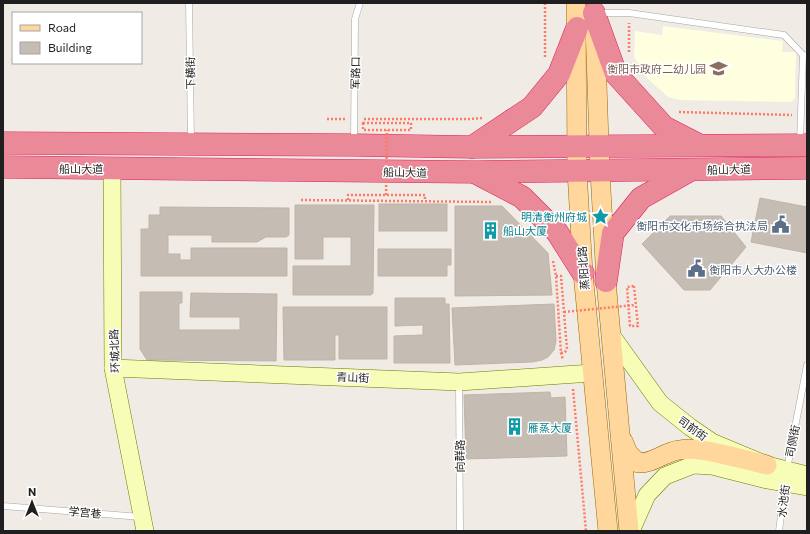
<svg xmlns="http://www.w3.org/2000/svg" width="810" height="534" font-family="Commissioner,'Noto Sans SC',sans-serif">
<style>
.education{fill:#feffdf}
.building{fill:#c5bcb4;stroke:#c2b3a6}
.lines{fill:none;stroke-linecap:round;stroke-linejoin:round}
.lane-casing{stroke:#a6a6a6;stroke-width:7}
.secondary-casing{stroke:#6b7b01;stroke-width:18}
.primary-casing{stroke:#9a6a00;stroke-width:20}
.highway-casing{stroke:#e11f5d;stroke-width:23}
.path{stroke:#fe7a67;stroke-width:2.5;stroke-dasharray:2 2;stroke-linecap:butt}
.lane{stroke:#fff;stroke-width:6}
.secondary{stroke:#f7fcb7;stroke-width:17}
.primary{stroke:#ffd69b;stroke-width:19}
.highway{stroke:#ea8a99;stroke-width:22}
.path-bridge{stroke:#fe7a67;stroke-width:2.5;stroke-dasharray:2 2;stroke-linecap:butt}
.labels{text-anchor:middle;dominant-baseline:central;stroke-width:3;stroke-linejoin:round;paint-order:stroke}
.education-label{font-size:11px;fill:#785e54;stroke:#fff;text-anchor:end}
.street-label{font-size:11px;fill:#1f1f1f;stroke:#fff}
.culture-label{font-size:11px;fill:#0d838f;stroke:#fff;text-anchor:start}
.service-label{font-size:11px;fill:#4e5e75;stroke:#fff;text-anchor:end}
</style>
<rect width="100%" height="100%" fill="#f0ece5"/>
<polygon class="education" points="663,26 783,41 782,52 796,52 795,98 791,102 680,100 668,97 648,79 634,57 635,31 662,35"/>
<g class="building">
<polygon points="760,198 807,207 807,253 751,242"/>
<rect x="379" y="204" width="68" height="27"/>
<polygon points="295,205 374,205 373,293 371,295 293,295 293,266 351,266 351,237 323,237 323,259 295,259"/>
<polygon points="455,206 502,206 548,253 552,295 455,296"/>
<polygon points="160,207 289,208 289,235 286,237 266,237 257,242 212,242 212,235 168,235 168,254 180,254 180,260 191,260 191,248 287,248 287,276 141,276 141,229 149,229 149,215 160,215"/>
<polygon points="670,216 721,216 746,247 710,290 684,290 642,244"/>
<polygon points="378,249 451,249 451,265 447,265 447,276 378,276"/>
<polygon points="140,292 182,292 182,303 179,303 179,330 240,330 240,317 190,317 191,293 277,294 276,361 147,360 140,349"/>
<polygon points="395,298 445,298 445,304 449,304 450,363 394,363 394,336 423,335 423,325 395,326"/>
<polygon points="554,304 556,341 554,350 548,357 542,360 532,362 455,365 452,308"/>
<polygon points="283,307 387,307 387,359 339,359 339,335 335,335 335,360 284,360"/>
<polygon points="550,392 551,398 565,397 567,456 466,459 464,395"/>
</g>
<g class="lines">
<defs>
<g id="lane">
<polyline points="189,3 191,141"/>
<polyline points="598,13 629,13 784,35 803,55 807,56"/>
<polyline points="354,141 355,19 360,3"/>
<polyline points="800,142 803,55"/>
<polyline points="459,383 460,531"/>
<polyline points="787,469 807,365"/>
<polyline points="3,506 141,517"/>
<polyline points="779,531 785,484"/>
</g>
<g id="secondary">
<polyline points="112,168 113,368 145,531"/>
<polyline points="612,336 660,403 690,427 712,442 767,465 807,475"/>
<polyline points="113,368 459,382 592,373"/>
<polyline points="631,531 647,495 665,476 693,465 712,466 767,480 807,487"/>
</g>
<g id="primary">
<polyline points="576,3 577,171 583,273 608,531"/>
<polyline points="595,26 600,171 606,281 629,531"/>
<path d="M623,441l5,12 10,10c15,1 26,-11 41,-13 22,-4 65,10 88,15"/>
</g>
<g id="highway">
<polyline points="594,13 616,74 664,127 699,145"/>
<polyline points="3,143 354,145 472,147 807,145"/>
<polyline points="472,147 532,107 559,74 577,28"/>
<polyline points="3,167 475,172 807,168"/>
<polyline points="478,174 522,197 557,232 583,273"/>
<polyline points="606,281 613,233 641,198 689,171"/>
</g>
</defs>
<use href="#lane" class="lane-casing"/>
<use href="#secondary" class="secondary-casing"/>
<use href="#primary" class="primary-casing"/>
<use href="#highway" class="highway-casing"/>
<g class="path">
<polyline points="545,3 545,58"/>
<polyline points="629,52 629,23"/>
<polyline points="679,112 792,115"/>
<polyline points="327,119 345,119"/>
<polyline points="364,119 470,119 483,118"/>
<rect x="363" y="123" width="48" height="7"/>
<polyline points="301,200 491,202"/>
<polyline points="348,200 348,195 425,195 425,201"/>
<polyline points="553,261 556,276 561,353 563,360"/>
<polyline points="556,276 561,276 567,349 565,352 561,353"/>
<polygon points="634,286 638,326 630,326 627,287"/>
<polyline points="573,389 586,531"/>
</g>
<use href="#lane" class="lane"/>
<use href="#secondary" class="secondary"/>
<use href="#primary" class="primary"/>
<use href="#highway" class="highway"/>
<g class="path-bridge">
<polyline points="386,195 387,130"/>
<polyline points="564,312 635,305"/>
</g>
</g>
<defs>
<symbol id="school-bare" viewBox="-9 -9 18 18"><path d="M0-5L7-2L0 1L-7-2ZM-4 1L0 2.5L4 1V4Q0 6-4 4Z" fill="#8d6e63" stroke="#fff" stroke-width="2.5" paint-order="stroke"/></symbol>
<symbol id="sight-bare" viewBox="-9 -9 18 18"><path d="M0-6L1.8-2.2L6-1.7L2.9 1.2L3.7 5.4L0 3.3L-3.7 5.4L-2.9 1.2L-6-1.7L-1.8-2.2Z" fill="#0f9aa8" stroke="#fff" stroke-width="2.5" paint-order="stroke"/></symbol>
<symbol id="civic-bare" viewBox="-9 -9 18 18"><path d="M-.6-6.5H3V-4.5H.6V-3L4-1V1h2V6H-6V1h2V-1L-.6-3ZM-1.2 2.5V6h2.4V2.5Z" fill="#5c6f8a" stroke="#fff" stroke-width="2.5" paint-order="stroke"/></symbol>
<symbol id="building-bare" viewBox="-9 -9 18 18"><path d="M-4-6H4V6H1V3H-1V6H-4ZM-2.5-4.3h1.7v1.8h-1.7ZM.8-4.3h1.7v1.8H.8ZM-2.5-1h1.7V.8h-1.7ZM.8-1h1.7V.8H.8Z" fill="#0f9aa8" stroke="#fff" stroke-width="2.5" paint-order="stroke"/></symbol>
</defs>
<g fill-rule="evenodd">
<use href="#school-bare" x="706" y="56" width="25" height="25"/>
<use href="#sight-bare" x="588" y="204" width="25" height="25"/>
<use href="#civic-bare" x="768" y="212" width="25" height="25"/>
<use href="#building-bare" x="478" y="218" width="25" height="25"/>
<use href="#civic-bare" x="684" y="256" width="25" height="25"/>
<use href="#building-bare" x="502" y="414" width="25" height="25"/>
</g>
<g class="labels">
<g class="education-label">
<text x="706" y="68">衡阳市政府二幼儿园</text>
</g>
<g class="street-label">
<text transform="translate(190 73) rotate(-91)">下横街</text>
<text transform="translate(355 73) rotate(-89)">军路口</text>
<text x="81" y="168">船山大道</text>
<text transform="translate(729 169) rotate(-1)">船山大道</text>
<text transform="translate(405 172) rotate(1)">船山大道</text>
<text transform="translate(583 268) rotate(-94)">蒸阳北路</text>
<text transform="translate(114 351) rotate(-92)">环城北路</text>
<text transform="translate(353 377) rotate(2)">青山街</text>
<text transform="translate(693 428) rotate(36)">司前街</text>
<text transform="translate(792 441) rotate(-79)">司侧街</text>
<text transform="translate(459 456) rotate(-90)">向群路</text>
<text transform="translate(783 501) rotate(-83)">水池街</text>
<text transform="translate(85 512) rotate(5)">学宫巷</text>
</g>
<g class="culture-label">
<text x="587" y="216" text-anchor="end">明清衡州府城</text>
<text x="503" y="230">船山大厦</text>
<text x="528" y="427">雁蒸大厦</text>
</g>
<g class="service-label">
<text x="768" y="225">衡阳市文化市场综合执法局</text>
<text x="709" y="269" text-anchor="start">衡阳市人大办公楼</text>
</g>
</g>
<rect width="810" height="534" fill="none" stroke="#1f1f1f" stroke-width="8"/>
<rect x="12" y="12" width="130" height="52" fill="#ffffff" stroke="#a5a5a5"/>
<rect x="20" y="25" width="20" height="6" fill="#ffd69b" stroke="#a5a5a5"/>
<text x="48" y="32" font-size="12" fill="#1f1f1f">Road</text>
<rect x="20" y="42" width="20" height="12" fill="#c5bcb4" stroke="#a5a5a5"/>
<text x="48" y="52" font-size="12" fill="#1f1f1f">Building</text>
<g transform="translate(32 502)" stroke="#ffffff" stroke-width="3" paint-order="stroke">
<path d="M0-3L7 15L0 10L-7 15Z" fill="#1f1f1f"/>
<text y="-6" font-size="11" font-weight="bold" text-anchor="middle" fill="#1f1f1f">N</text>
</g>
</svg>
